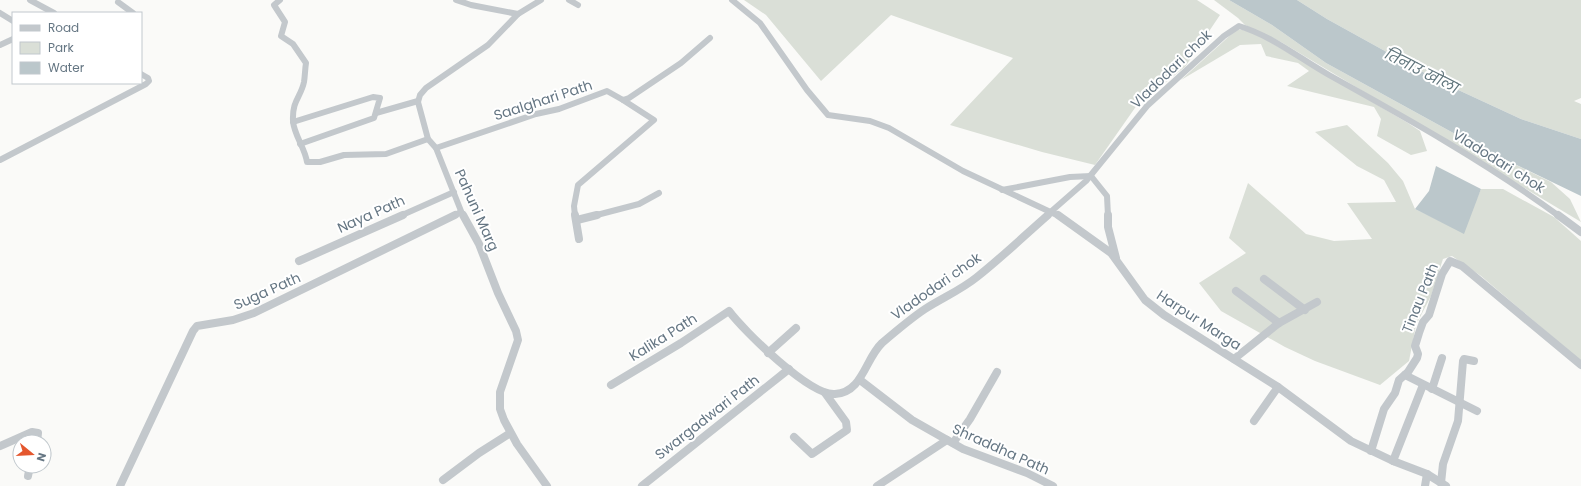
<svg xmlns="http://www.w3.org/2000/svg" width="1581" height="486" font-family="Poppins,'Noto Sans Devanagari',sans-serif">
<style>
.green{fill:#dadfd7}
.water{fill:#bbc7cb}
.lines{fill:none;stroke-linecap:round;stroke-linejoin:round}
.minor-far1{stroke:#c3c8cc;stroke-width:6}
.minor{stroke:#c3c8cc;stroke-width:8}
.labels{text-anchor:middle;dominant-baseline:central;stroke-width:4;stroke-linejoin:round;paint-order:stroke}
.street-label{font-size:14px;fill:#657683;stroke:#fff}
.water-label{font-size:15px;font-style:italic;fill:#60757c;stroke:#fff}
</style>
<rect width="100%" height="100%" fill="#fafaf8"/>
<g class="green">
<polygon points="744,0 1197,0 1220,15 1185,67 1137,105 1095,165 1042,152 950,125 1013,58 891,15 821,81 766,15"/>
<polygon points="1214,0 1229,0 1272,25 1326,63 1477,146 1551,182 1570,199 1581,222 1281,42 1245,25 1238,18"/>
<polygon points="1297,0 1581,0 1581,98 1574,101 1581,104 1581,139 1521,119 1441,82 1327,19"/>
<polygon points="1237,29 1248,31 1260,36 1408,123 1420,131 1427,151 1411,155 1377,136 1381,119 1374,107 1287,86 1309,71 1298,63 1266,56 1261,44 1240,45 1181,80"/>
<polygon points="1347,125 1388,163 1403,181 1415,209 1462,232 1481,189 1503,189 1554,217 1581,241 1581,361 1481,276 1452,256 1443,259 1431,296 1416,325 1409,361 1380,385 1315,361 1285,347 1221,311 1199,283 1246,253 1229,238 1248,183 1306,234 1334,241 1372,239 1347,203 1396,202 1384,180 1357,166 1315,132"/>
</g>
<g class="water">
<polygon points="1229,0 1297,0 1327,19 1441,82 1521,119 1581,139 1581,196 1477,146 1326,63 1272,25"/>
<polygon points="1436,166 1481,189 1464,234 1415,209 1429,191"/>
</g>
<g class="lines">
<g class="minor-far1">
<polyline points="30,0 54,13"/>
<path d="M280,0l-6,5 11,17 -4,14 12,8 13,19c-1,6 -1,13 -2,19 -3,15 -12,18 -11,39 1,14 12,27 14,41h13l24,-7 42,-1 42,-15"/>
<polyline points="456,0 471,5 518,14 488,45 426,88 420,95 418,102 428,139 436,148 463,216"/>
<polyline points="569,0 578,5"/>
<polyline points="732,0 760,23 807,90 828,115 870,121 889,128 963,171 1059,216"/>
<polyline points="118,2 133,13"/>
<polyline points="0,13 13,21"/>
<polyline points="518,14 541,0"/>
<polyline points="0,45 13,39"/>
<polyline points="376,113 418,101"/>
<polyline points="293,122 373,97 380,98 374,118 300,144"/>
<polyline points="436,148 536,114 559,109 607,91 623,100 629,98 681,63 710,38"/>
<polyline points="0,160 146,84 149,81 148,78 141,74"/>
<polyline points="1002,190 1070,177 1091,176 1107,196 1108,216"/>
<polyline points="400,216 454,192"/>
<polyline points="453,216 461,212"/>
<polyline points="575,216 574,206 578,185 654,120 623,100"/>
<polyline points="593,216 639,204 659,193"/>
<path d="M1046,216l40,-35 61,-75 77,-70 15,-10c33,10 60,32 90,49 79,44 158,88 230,141"/>
</g>
<g class="minor">
<polyline points="463,215 479,244 498,293 516,331 518,340 500,392 500,409 504,420 517,444 547,486"/>
<polyline points="575,215 579,239"/>
<polyline points="1058,215 1111,253 1145,300 1164,315 1278,387 1351,441 1393,461 1427,474 1446,486"/>
<polyline points="1108,215 1108,227 1116,258"/>
<polyline points="1558,215 1581,232"/>
<polyline points="577,220 597,215"/>
<polyline points="299,261 403,215"/>
<polyline points="1264,279 1305,310"/>
<polyline points="1236,291 1279,323"/>
<polyline points="768,353 796,328"/>
<polyline points="1234,359 1279,323 1317,302"/>
<polyline points="1405,375 1477,411"/>
<polyline points="860,380 912,420 963,449 1027,473 1053,486"/>
<path d="M611,385l70,-42 48,-32c15,20 81,85 106,83 28,-2 30,-35 47,-51 14,-12 28,-24 43,-34 17,-11 36,-19 52,-32 24,-19 47,-41 71,-62"/>
<polyline points="1432,389 1442,358"/>
<polyline points="1254,421 1278,387"/>
<polyline points="794,437 812,454 847,430 846,422 825,393"/>
<polyline points="953,443 970,419 997,372"/>
<polyline points="0,446 32,432 38,433 37,442"/>
<polyline points="1371,451 1384,409 1395,393 1399,380 1408,372 1417,358 1418,354 1415,346 1419,333 1423,322 1429,315 1442,274 1450,261 1462,266 1581,365"/>
<polyline points="1393,461 1423,385"/>
<polyline points="28,476 30,466"/>
<polyline points="443,480 479,453 509,434"/>
<polyline points="1441,483 1443,464 1458,421 1463,361 1464,359 1474,361"/>
<polyline points="120,486 193,331 197,326 233,320 254,313 455,215"/>
<polyline points="642,486 789,369"/>
<polyline points="877,486 947,440"/>
<polyline points="1425,486 1427,474"/>
</g>
</g>
<g class="labels">
<g class="street-label">
<text transform="translate(1171 69) rotate(-44)">Vladodari chok</text>
<text transform="translate(543 100) rotate(-18)">Saalghari Path</text>
<text transform="translate(1499 161) rotate(32)">Vladodari chok</text>
<text transform="translate(477 210) rotate(66)">Pahuni Marg</text>
<text transform="translate(371 214) rotate(-24)">Naya Path</text>
<text transform="translate(936 286) rotate(-35)">Vladodari chok</text>
<text transform="translate(267 291) rotate(-24)">Suga Path</text>
<text transform="translate(1420 298) rotate(-68)">Tinau Path</text>
<text transform="translate(1199 320) rotate(33)">Harpur Marga</text>
<text transform="translate(663 337) rotate(-32)">Kalika Path</text>
<text transform="translate(707 417) rotate(-38)">Swargadwari Path</text>
<text transform="translate(1001 449) rotate(24)">Shraddha Path</text>
</g>
<g class="water-label">
<text transform="translate(1422 71) rotate(27)">तिनाउ खोला</text>
</g>
</g>
<rect x="12" y="12" width="130" height="72" fill="#ffffff" stroke="#c1c8cd"/>
<rect x="20" y="25" width="20" height="6" fill="#c3c8cc" stroke="#c1c8cd"/>
<text x="48" y="32" font-size="12" fill="#657683">Road</text>
<rect x="20" y="42" width="20" height="12" fill="#dadfd7" stroke="#c1c8cd"/>
<text x="48" y="52" font-size="12" fill="#657683">Park</text>
<rect x="20" y="62" width="20" height="12" fill="#bbc7cb" stroke="#c1c8cd"/>
<text x="48" y="72" font-size="12" fill="#657683">Water</text>
<g transform="translate(32 454) rotate(108)"><circle r="19" fill="#ffffff" stroke="#c1c8cd"/>
<path d="M0-3L7 15L0 10L-7 15Z" fill="#e4572e"/>
<text y="-6" font-size="11" font-weight="bold" text-anchor="middle" fill="#657683">N</text>
</g>
</svg>
